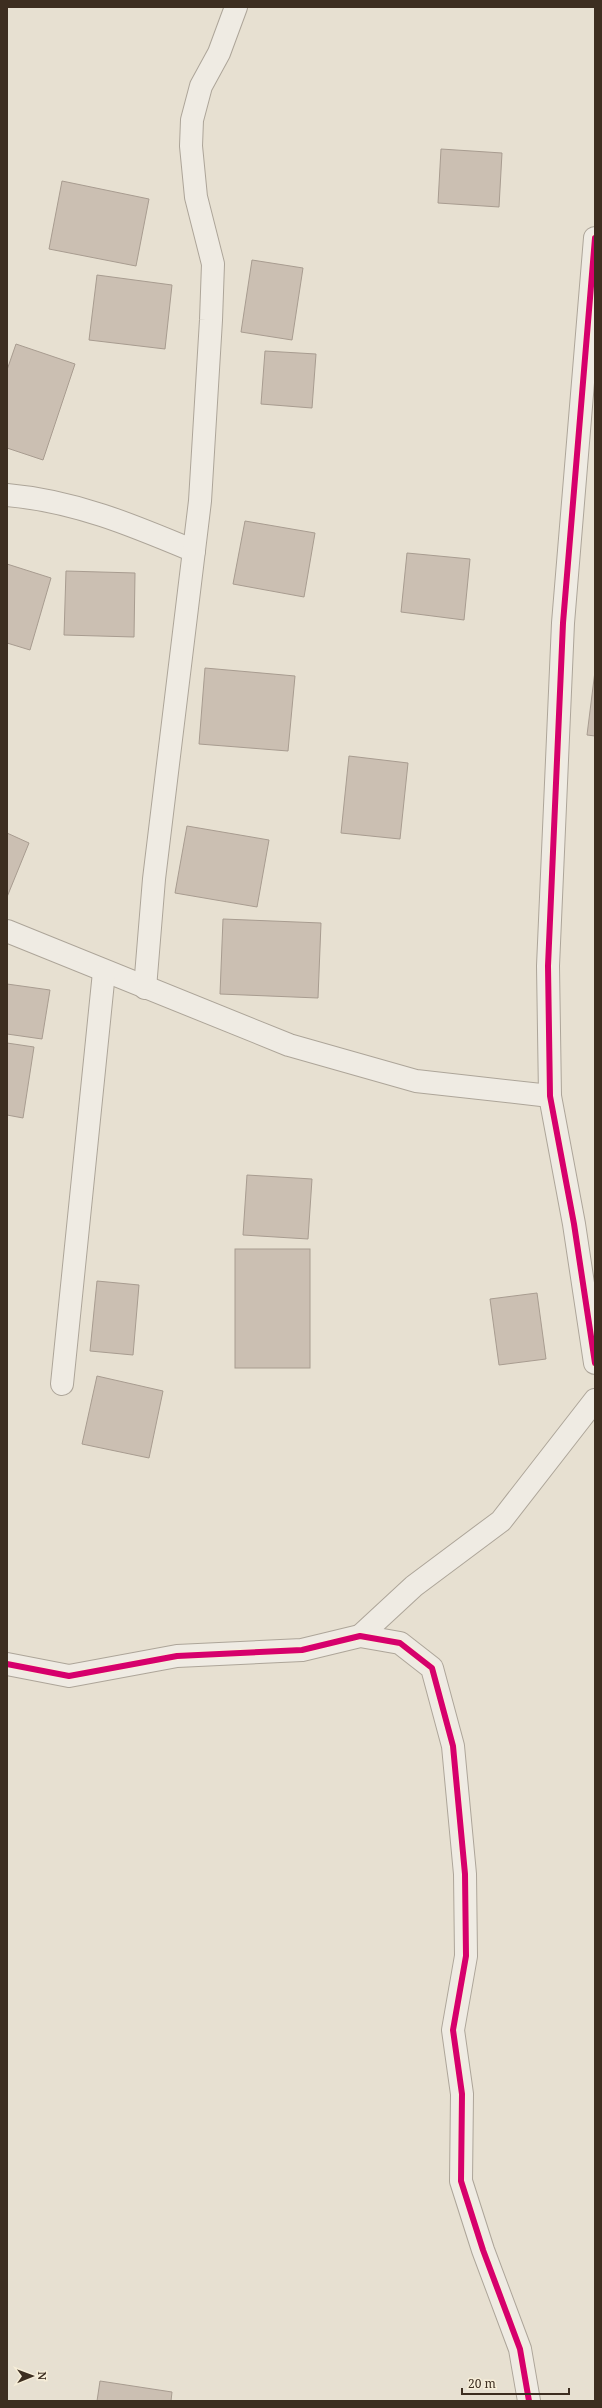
<svg xmlns="http://www.w3.org/2000/svg" width="602" height="2408" font-family="'Noto Serif',serif">
<style>
.building{fill:#cbbfb2;stroke:#a89c90}
.lines{fill:none;stroke-linecap:round;stroke-linejoin:round}
.street-casing{stroke:#ada599;stroke-width:24}
.street{stroke:#efebe3;stroke-width:22}
.cycleway-casing{stroke:#f7eed8;stroke-width:8}
.cycleway{stroke:#d6006c;stroke-width:6}
</style>
<rect width="100%" height="100%" fill="#e7e0d1"/>
<g class="building">
<polygon points="441,149 502,153 499,207 438,203"/>
<polygon points="62,181 149,199 136,266 49,249"/>
<polygon points="252,260 303,268 292,340 241,332"/>
<polygon points="97,275 172,285 165,349 89,340"/>
<polygon points="16,344 75,364 43,460 7,448 7,370"/>
<polygon points="265,351 316,354 312,408 261,404"/>
<polygon points="245,521 315,533 304,597 233,584"/>
<polygon points="407,553 470,559 464,620 401,612"/>
<polygon points="7,564 51,578 30,650 7,643"/>
<polygon points="66,571 135,573 134,637 64,635"/>
<polygon points="205,668 295,676 288,751 199,744"/>
<polygon points="595,671 595,736 587,735"/>
<polygon points="349,756 408,763 400,839 341,833"/>
<polygon points="187,826 269,840 257,907 175,893"/>
<polygon points="7,833 29,843 7,897"/>
<polygon points="223,919 321,923 318,998 220,994"/>
<polygon points="7,984 50,990 42,1039 7,1034"/>
<polygon points="7,1043 34,1047 23,1118 7,1115"/>
<polygon points="247,1175 312,1179 308,1239 243,1235"/>
<rect x="235" y="1249" width="75" height="119"/>
<polygon points="97,1281 139,1285 133,1355 90,1351"/>
<polygon points="537,1293 546,1359 499,1365 490,1299"/>
<polygon points="97,1376 163,1391 149,1458 82,1444"/>
<polygon points="100,2381 172,2392 171,2401 97,2401"/>
</g>
<g class="lines">
<defs>
<g id="street">
<polyline points="595,238 563,623 548,966 550,1096 574,1224 595,1363"/>
<path d="M7,495c68,6 125,30 187,56"/>
<polyline points="7,931 289,1045 416,1081 550,1096"/>
<polyline points="145,988 154,879 200,501 211,320 213,264 196,197 191,146 192,120 201,86 219,53 236,7"/>
<polyline points="62,1384 104,972"/>
<polyline points="360,1636 414,1586 501,1521 595,1400"/>
<polyline points="7,1664 69,1676 177,1656 302,1650 360,1636 400,1643 432,1668 453,1746 465,1874 466,1956 453,2030 462,2094 461,2181 483,2250 520,2349 529,2401"/>
</g>
</defs>
<use href="#street" class="street-casing"/>
<use href="#street" class="street"/>
<defs>
<g id="cycleway">
<polyline points="595,238 563,623 548,966 550,1096 574,1224 595,1363"/>
<polyline points="7,1664 69,1676 177,1656 302,1650 360,1636 400,1643 432,1668 453,1746 465,1874 466,1956 453,2030 462,2094 461,2181 483,2250 520,2349 529,2401"/>
</g>
</defs>
<use href="#cycleway" class="cycleway-casing"/>
<use href="#cycleway" class="cycleway"/>
</g>
<rect width="602" height="2408" fill="none" stroke="#3d2e20" stroke-width="16"/>
<g transform="translate(32 2376) rotate(89)" stroke="#f7eed8" stroke-width="3" paint-order="stroke">
<path d="M0-3L7 15L0 10L-7 15Z" fill="#3d2e20"/>
<text y="-6" font-size="11" font-weight="bold" text-anchor="middle" fill="#3d2e20">N</text>
</g>
<path d="M462 2388v6h107v-6" fill="none" stroke="#3d2e20" stroke-width="2"/>
<text x="468" y="2388" font-size="12" fill="#3d2e20" stroke="#f7eed8" stroke-width="3" paint-order="stroke">20 m</text>
</svg>
